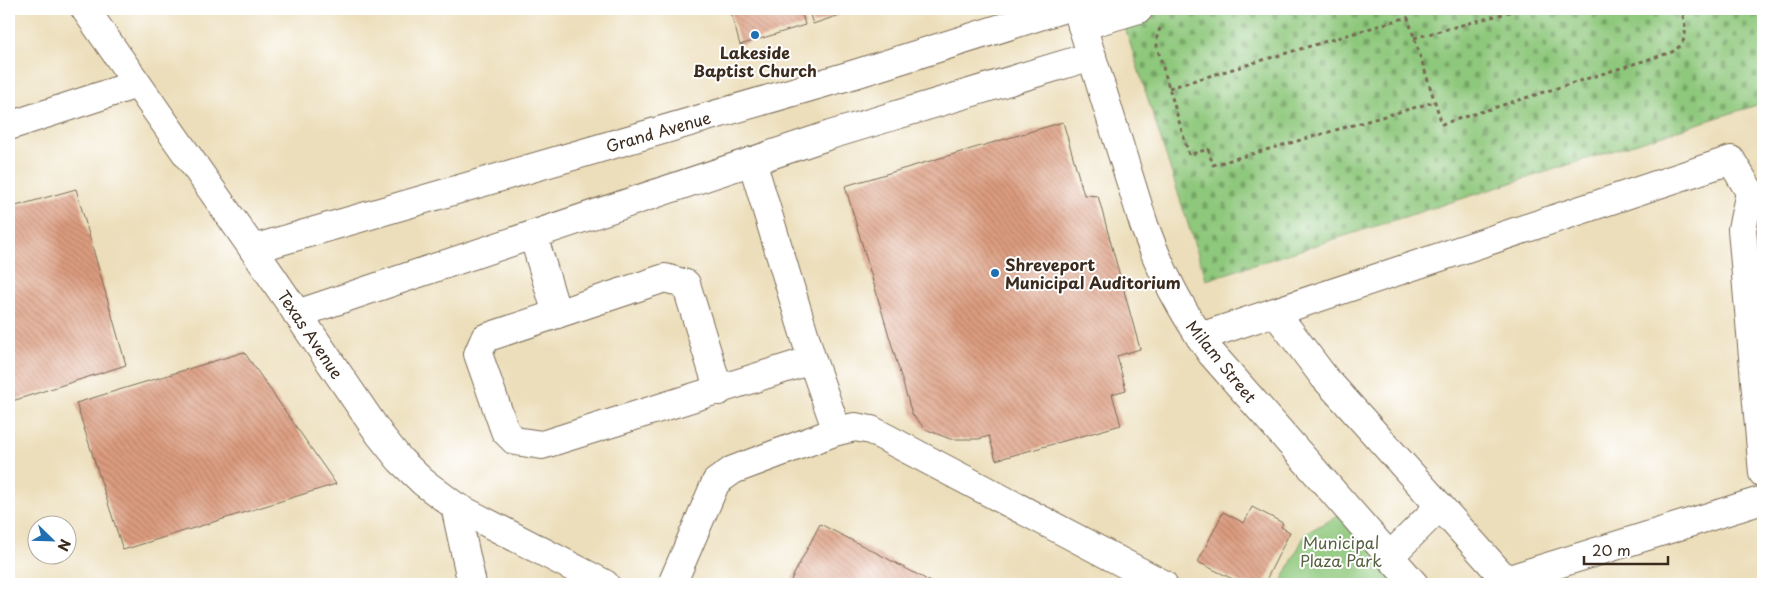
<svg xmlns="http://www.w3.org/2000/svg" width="1772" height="593" font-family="'Playpen Sans',sans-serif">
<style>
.cemetery{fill:url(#cemetery-stones);stroke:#64794d}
.park{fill:#8ec87c;stroke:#64794d}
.building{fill:url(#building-back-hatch)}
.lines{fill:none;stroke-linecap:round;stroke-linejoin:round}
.minor-casing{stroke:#796955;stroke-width:30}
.major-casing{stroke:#796955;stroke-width:30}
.path{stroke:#796955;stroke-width:3;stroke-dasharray:4 4;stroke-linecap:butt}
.minor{stroke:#fff;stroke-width:28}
.major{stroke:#fff;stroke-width:28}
.poi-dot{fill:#1f6fb2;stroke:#fff;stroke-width:2}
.labels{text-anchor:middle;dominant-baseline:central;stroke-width:4;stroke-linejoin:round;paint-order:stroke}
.poi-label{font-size:16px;font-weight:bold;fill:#3b2a1e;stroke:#fff}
.street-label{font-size:16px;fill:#3b2a1e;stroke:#fff}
.park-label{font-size:16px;fill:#58613f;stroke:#fff}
</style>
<defs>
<pattern id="cemetery-stones" width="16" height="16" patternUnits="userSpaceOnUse" patternTransform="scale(1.25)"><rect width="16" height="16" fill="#8ec87c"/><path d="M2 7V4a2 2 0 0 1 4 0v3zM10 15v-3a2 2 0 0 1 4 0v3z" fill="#75a365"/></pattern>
<pattern id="building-back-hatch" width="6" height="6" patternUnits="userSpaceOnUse" patternTransform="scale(1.25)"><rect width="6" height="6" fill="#dc9c7f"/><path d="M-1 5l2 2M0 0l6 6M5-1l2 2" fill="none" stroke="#b47f67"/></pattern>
</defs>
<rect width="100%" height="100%" fill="#fff"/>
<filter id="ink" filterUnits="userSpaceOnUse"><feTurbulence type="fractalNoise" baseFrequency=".02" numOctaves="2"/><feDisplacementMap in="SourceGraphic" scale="10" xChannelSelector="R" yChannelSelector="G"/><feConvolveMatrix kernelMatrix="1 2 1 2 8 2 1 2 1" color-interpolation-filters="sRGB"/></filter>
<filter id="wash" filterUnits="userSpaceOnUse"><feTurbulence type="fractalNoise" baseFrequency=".0096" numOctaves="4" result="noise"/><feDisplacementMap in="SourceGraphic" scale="20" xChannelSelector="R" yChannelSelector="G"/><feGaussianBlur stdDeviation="1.12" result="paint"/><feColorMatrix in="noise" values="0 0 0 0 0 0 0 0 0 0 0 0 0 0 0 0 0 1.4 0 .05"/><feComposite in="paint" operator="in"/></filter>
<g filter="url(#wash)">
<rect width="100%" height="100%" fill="#ecdeba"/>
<polygon class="cemetery" points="1119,9 1763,9 1763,103 1206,280"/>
<polygon class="park" points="1349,510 1414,584 1283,584 1281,582 1306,533"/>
<g id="blocks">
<g class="building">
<polygon points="730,9 801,9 805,25 740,45"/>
<polygon points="808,9 857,9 813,24"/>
<polygon points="1063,122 1084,195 1098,196 1140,349 1117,356 1126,390 1112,394 1121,425 996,460 989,436 979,439 950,439 925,429 912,414 845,186"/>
<polygon points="76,189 126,365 9,402 9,208"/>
<polygon points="244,352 336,484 123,550 76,403"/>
<polygon points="1252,507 1283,523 1281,527 1290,532 1264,584 1243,584 1198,562 1223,512 1244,523"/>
<polygon points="820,524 873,551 935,584 789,584"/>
</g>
</g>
</g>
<g filter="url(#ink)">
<use href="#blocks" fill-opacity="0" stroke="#796955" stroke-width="1"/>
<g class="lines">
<defs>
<g id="minor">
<path d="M1077,9l67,216c18,49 37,85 67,128l203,231"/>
<polyline points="1082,26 1139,9"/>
<polyline points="9,126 137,84"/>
<polyline points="752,161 812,360 837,431"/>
<polyline points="533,235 557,314"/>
<polyline points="253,249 855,74 1062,9"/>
<polyline points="1275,312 1324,377 1506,580 1763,500"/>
<polyline points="297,314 830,135 1092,56"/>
<polyline points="1200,337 1731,160 1750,192 1742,229 1763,473"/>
<polyline points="719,391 686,284 665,278 485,338 478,354 505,431 515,441 542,445 812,360"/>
<polyline points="455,506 472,584"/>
<polyline points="1390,556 1440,506"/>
<polyline points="672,584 716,482 733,470 837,431 855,427 871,430 1163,584"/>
</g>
<polyline id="major" points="85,9 253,249 380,435 400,460 423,482 455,506 605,584"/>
</defs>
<use href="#minor" class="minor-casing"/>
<use href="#major" class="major-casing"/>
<g class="path">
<path d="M1405,9l37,115 230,-72c18,-10 14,-26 9,-43"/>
<polyline points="1682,14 1699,9"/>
<polyline points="1160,28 1157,37 1157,47 1189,155 1208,149 1213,165 1434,102"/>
<polyline points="1414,38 1521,9"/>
<polyline points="1169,88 1408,17"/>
</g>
<use href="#minor" class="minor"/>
<use href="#major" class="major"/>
</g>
</g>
<g class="poi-dot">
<circle cx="755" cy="35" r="5"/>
<circle cx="995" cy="273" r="5"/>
</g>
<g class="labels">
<g class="poi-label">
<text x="755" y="52">Lakeside<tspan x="755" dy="18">Baptist Church</tspan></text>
<text x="1005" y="264" text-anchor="start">Shreveport<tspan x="1005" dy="18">Municipal Auditorium</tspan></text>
</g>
<g class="street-label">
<text transform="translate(658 131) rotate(-16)">Grand Avenue</text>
<text transform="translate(311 334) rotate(56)">Texas Avenue</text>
<text transform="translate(1222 361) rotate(51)">Milam Street</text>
</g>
<g class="park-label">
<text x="1341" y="542">Municipal<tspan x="1341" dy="18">Plaza Park</tspan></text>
</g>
</g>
<rect width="1772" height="593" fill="none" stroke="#fff" stroke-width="30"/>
<g transform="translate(52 540) rotate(113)"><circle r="24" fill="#ffffff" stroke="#b1aaa5"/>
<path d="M0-4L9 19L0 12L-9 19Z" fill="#1f6fb2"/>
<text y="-8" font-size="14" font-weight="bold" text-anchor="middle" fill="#3b2a1e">N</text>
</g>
<path d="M1584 556v8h84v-8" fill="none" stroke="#3b2a1e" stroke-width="2.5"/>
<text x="1592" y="556" font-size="15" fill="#3b2a1e" stroke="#ffffff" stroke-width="4" paint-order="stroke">20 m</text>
</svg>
